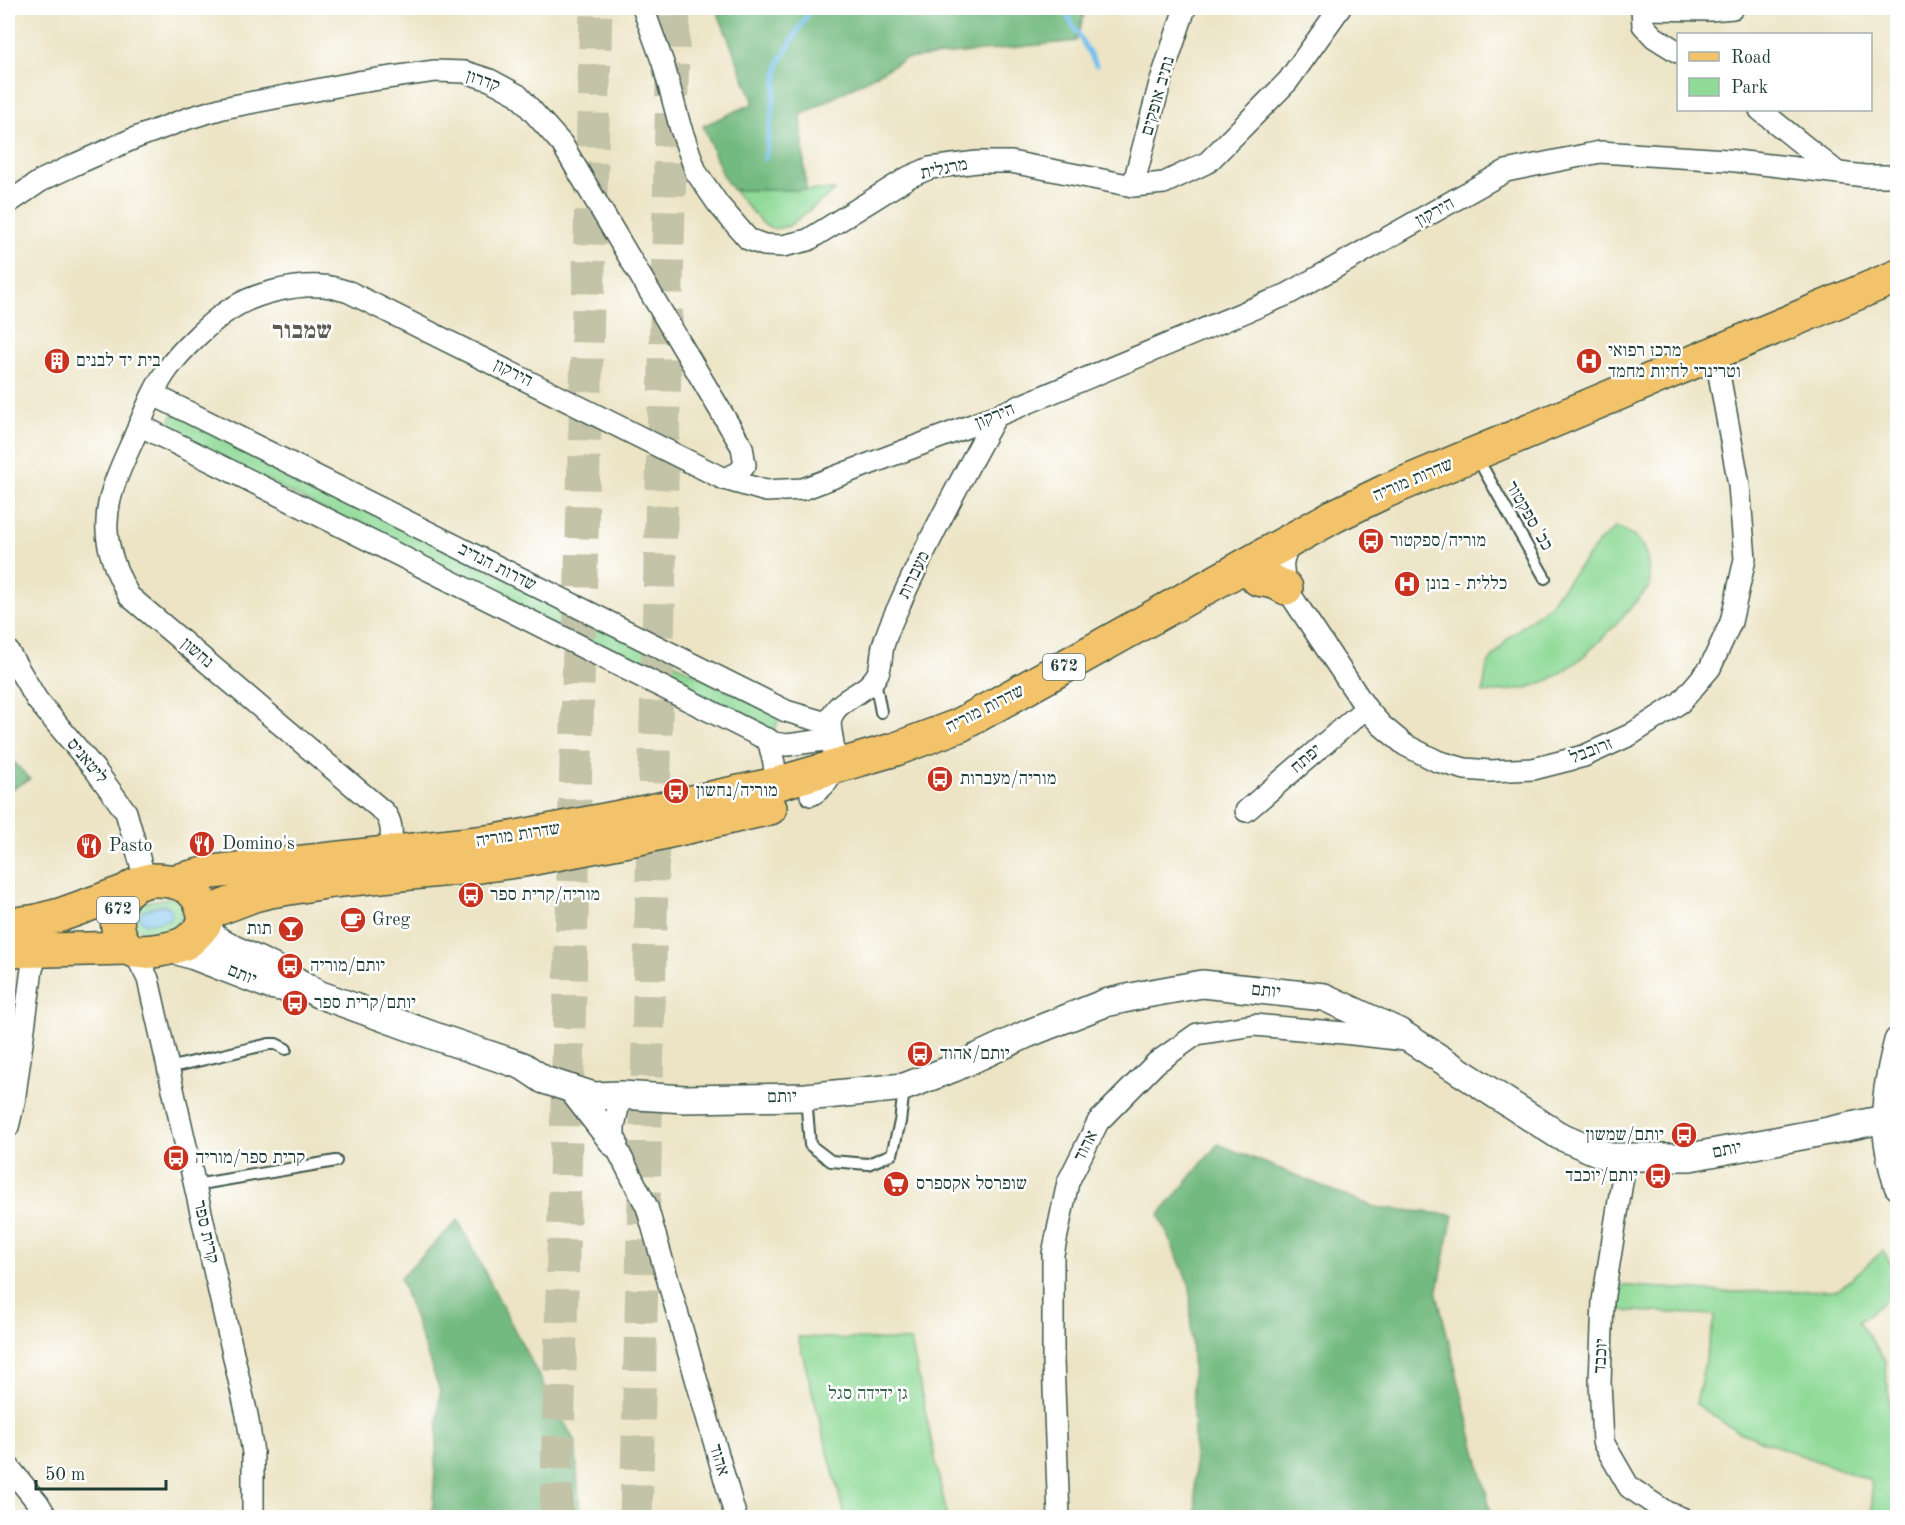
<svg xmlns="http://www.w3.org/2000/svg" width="1905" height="1525" font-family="'Old Standard TT','Frank Ruhl Libre',serif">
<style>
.green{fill:#8fda97;stroke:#578c66;stroke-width:1.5}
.forest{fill:#73ba80;stroke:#497c5a;stroke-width:1.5}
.water{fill:#74c0ed;stroke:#4a7e90;stroke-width:1.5}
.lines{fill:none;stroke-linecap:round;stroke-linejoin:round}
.stream{stroke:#74c0ed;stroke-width:5}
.trunk-tunnel{stroke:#c3c3a8;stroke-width:33;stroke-dasharray:33 16;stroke-linecap:butt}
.service-casing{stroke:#3e564a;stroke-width:14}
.minor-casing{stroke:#3e564a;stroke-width:24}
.tertiary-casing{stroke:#3e564a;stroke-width:30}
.primary-casing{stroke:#3e564a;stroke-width:36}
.service{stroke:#fff;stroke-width:10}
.minor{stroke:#fff;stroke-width:21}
.tertiary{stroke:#fff;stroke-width:27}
.primary{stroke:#f2c36a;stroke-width:33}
.labels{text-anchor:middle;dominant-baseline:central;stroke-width:5;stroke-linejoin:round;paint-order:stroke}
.shield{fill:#fff;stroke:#627771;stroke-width:1.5}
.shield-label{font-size:16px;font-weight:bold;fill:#1f3d34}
.street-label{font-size:18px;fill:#1f3d34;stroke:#fff}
.poi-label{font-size:18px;fill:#1f3d34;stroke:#fff;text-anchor:start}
.park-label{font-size:18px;fill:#3b644d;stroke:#fff}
.district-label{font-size:24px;font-weight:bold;fill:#5e5c52;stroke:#fff}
</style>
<rect width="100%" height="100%" fill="#fff"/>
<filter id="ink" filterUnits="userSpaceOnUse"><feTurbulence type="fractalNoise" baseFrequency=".0167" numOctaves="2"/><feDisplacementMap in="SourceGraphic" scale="12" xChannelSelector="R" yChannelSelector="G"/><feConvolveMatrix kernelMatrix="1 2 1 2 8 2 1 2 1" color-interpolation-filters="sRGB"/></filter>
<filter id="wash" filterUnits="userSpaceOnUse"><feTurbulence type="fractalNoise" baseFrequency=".008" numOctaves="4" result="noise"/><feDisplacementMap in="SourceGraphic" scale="24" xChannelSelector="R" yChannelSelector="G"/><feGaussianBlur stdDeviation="1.35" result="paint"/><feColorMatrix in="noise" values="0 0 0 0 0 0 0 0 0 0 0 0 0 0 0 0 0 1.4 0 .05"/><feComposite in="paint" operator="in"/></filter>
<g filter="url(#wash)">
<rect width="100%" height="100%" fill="#ece4c5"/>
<g class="green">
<polygon points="733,190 835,190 789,226 773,229 761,222"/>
<polygon points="174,411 781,717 771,735 166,430"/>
<path d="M1616,527c33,13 31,27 34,59 -32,35 -74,90 -121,101 -14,4 -31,4 -46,6l4,-28 22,-28 39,-31 52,-65z"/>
<path d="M169,898l10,2 5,8c0,26 -36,30 -53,17l4,-21z"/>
<polygon points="1883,1251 1897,1274 1897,1291 1859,1322 1885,1361 1897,1475 1897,1517 1874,1517 1871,1481 1736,1431 1696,1404 1715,1315 1615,1310 1614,1285 1728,1292 1838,1290"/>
<polygon points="798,1337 911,1341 947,1517 845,1517"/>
</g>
<g class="forest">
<polygon points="716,8 1086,8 1076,41 905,59 801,115 806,190 733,190 724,178 703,126 754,103"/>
<polygon points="8,756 30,779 14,788 8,788"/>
<polygon points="1218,1144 1374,1207 1453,1215 1437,1294 1491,1512 1495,1517 1196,1517 1190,1286 1159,1215"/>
<polygon points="458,1220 527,1354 575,1442 580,1517 432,1517 440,1391 400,1278"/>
</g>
<polygon class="water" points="164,905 171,908 172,916 167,920 145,924 139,918 143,910"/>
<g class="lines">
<g class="stream">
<polyline points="1063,8 1096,65"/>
<polyline points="765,159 779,63 811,8"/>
</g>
</g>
</g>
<g filter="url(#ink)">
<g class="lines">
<g class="trunk-tunnel">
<polyline points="556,1518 596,8"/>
<polyline points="636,1518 674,8"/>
</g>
<defs>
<g id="service">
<polyline points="1484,470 1545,578"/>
<polyline points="875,680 881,712"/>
<polyline points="168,1068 269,1044 276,1044 286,1049"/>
<polyline points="806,1097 810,1145 831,1161 868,1164 892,1154 900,1122 904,1089"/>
<polyline points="195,1185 336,1161"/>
</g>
<g id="minor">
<polyline points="643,8 663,63 680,126 696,172 718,204 748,239 764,245 783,246 808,240 909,177 930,168 977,162 1011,162 1133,186 1164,183 1208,162 1288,81 1340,8"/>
<polyline points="1642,9 1710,10 1733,8"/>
<polyline points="1642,9 1643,25 1654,37 1678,52"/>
<polyline points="1760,110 1838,173"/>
<polyline points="1133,186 1160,83 1185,8"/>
<polyline points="8,203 42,180 76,164 135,138 189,118 223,108 358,82 435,71 465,72 490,80 518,95 562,144 742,447 745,465 738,473 724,479"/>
<path d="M154,395l632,316 44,13c4,32 13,52 -19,71"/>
<polyline points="139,425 774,743 787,745 832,739"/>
<path d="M1294,541c-15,16 -12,27 -8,47l80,120 15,17 24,20 32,16 28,8 25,2 43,-2 51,-13 46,-21 51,-33 29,-34 21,-46 14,-63 -6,-74 -20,-111"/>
<polyline points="8,651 37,700 96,771 126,812 143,872 146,878 150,880"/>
<path d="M830,724c2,-26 37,-28 48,-51 4,-9 3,-18 5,-27 4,-13 9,-26 15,-38 29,-66 63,-129 98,-192"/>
<polyline points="768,739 774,763 776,784"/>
<polyline points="1246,811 1366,708"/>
<path d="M391,852c0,-15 3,-29 -7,-40l-255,-216c-11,-20 -21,-42 -22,-65 -2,-33 13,-62 26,-91 10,-23 20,-51 34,-70 13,-19 47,-52 67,-63 22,-14 62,-23 88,-21 9,0 18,4 27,6l375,187 42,12 37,-2 193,-73 292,-122 218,-123 94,-19 127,8 138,16h33"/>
<polyline points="134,951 148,979 247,1415 253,1453 253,1518"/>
<polyline points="621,1095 614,1126 614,1143 647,1207 736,1518"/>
<polyline points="8,1127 14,1102 32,969 36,957 44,950"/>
<polyline points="1626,1157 1603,1301 1600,1382 1603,1442 1629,1487 1666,1512 1682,1518"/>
<polyline points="8,1466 38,1503 47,1518"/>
<polyline points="1059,1518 1053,1361 1053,1254 1068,1182 1098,1122 1156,1063 1197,1034 1254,1025 1344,1033 1405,1040"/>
</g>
<g id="tertiary">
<polyline points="205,923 213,937 225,945 276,969 318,994 440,1038 523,1066 544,1080 594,1096 621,1095 685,1099 806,1097 904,1087 954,1068 1027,1034 1105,1003 1146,994 1202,984 1324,997 1399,1032 1558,1135 1609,1157 1690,1157 1828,1131 1898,1116"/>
<polyline points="168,948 194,956 269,985 292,989"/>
<path d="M1898,1041c-15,57 -17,88 0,145"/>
<polyline points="572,1089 614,1143"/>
</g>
<g id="primary">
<polyline points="1258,579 1274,582 1286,588"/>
<path d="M150,880c31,-1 53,8 55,43 -6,8 -12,15 -20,20 -10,5 -46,13 -55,6 -16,-11 -16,-42 -5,-56 6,-7 16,-11 25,-13z"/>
<polyline points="176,881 212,872 496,841 646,812 776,784 896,749 960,725 1334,516 1386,491 1898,276"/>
<polyline points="204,914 254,895 271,891 332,881 480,866 524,860 644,837 770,808"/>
<polyline points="8,925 37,921 60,915 127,891"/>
<polyline points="8,951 128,948"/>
</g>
</defs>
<use href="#service" class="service-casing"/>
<use href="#minor" class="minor-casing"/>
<use href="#tertiary" class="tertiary-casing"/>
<use href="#primary" class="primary-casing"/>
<use href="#service" class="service"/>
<use href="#minor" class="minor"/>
<use href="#tertiary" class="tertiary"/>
<use href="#primary" class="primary"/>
</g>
</g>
<defs>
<symbol id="building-disc" viewBox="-11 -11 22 22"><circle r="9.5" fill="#c8321e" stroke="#fff"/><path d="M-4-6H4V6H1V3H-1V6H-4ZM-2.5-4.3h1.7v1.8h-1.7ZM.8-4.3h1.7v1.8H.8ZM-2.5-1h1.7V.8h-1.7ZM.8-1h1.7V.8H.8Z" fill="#fff"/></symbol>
<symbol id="hospital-disc" viewBox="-11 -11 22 22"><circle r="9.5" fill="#c8321e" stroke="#fff"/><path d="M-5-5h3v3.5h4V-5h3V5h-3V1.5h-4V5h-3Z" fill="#fff"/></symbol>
<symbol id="bus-disc" viewBox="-11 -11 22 22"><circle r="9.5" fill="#c8321e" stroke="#fff"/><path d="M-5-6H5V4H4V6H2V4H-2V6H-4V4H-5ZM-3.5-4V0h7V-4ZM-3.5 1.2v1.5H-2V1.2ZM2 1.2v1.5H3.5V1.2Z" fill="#fff"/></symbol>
<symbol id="restaurant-disc" viewBox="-11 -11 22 22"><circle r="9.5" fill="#c8321e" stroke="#fff"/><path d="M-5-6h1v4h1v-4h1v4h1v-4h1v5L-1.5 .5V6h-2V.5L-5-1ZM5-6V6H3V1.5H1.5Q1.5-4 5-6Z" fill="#fff"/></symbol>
<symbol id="cafe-disc" viewBox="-11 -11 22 22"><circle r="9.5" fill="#c8321e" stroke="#fff"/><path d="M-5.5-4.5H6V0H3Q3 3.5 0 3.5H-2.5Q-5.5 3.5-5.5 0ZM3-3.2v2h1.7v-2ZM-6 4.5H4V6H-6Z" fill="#fff"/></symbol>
<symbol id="bar-disc" viewBox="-11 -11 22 22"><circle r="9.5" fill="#c8321e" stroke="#fff"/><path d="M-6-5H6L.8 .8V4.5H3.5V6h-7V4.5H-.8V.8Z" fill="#fff"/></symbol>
<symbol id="supermarket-disc" viewBox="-11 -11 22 22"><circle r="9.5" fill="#c8321e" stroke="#fff"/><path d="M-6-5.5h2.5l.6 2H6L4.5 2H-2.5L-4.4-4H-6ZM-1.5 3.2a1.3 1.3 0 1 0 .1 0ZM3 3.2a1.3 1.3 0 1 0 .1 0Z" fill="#fff"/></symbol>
</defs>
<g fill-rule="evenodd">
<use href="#building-disc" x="42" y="346" width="30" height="30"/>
<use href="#hospital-disc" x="1574" y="346" width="30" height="30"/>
<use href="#bus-disc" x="1356" y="526" width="30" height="30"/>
<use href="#hospital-disc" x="1392" y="569" width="30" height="30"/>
<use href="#bus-disc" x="925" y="764" width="30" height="30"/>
<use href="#bus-disc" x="661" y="776" width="30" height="30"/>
<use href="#restaurant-disc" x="187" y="829" width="30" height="30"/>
<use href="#restaurant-disc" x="74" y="831" width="30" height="30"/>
<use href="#bus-disc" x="456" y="880" width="30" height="30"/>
<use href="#cafe-disc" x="338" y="905" width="30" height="30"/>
<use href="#bar-disc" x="276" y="914" width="30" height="30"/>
<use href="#bus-disc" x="275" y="951" width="30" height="30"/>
<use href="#bus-disc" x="280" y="988" width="30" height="30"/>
<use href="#bus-disc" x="905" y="1039" width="30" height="30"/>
<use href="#bus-disc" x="1669" y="1120" width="30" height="30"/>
<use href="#bus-disc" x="161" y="1143" width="30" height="30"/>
<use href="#bus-disc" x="1643" y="1161" width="30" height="30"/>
<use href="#supermarket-disc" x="881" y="1169" width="30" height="30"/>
</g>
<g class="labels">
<g class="shield">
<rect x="1043" y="654" width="42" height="26" rx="4.5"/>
<rect x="97" y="897" width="42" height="26" rx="4.5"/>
</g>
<g class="shield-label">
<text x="1064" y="667">672</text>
<text x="118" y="910">672</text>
</g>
<g class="street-label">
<text transform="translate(483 81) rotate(19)">קדרון</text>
<text transform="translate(1158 96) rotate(-74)">נתיב אופקים</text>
<text transform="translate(944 169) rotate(-12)">מרגלית</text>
<text transform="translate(1435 212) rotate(-29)">הירקון</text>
<text transform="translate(513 373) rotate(27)">הירקון</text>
<text transform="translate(995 416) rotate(-22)">הירקון</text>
<text transform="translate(1413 480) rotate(-23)">שדרות מוריה</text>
<text transform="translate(1529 516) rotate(60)">ככ' ספקטור</text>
<text transform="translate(497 567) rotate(27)">שדרות הנדיב</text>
<text transform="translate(914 575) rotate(-64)">מעברות</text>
<text transform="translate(197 653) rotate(40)">נחשון</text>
<text transform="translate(985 709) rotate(-27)">שדרות מוריה</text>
<text transform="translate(1591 751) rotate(-21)">זרובבל</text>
<text transform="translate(1306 759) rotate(-41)">יפתח</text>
<text transform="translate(87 761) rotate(50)">ליטאניס</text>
<text transform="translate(518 835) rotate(-9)">שדרות מוריה</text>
<text transform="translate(242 975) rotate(22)">יותם</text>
<text transform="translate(1266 991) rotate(6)">יותם</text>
<text transform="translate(782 1097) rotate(-1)">יותם</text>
<text transform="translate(1086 1146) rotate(-63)">אהוד</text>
<text transform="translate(1727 1150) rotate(-11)">יותם</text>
<text transform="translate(206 1232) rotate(77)">קרית ספר</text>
<text transform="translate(1601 1356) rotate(-87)">יוכבד</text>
<text transform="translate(719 1460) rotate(74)">אהוד</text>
</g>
<g class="poi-label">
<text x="1608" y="351">מרכז רפואי<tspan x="1608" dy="21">וטרינרי לחיות מחמד</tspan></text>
<text x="76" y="361">בית יד לבנים</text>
<text x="1390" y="541">מוריה/ספקטור</text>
<text x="1426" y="584">כללית - בונן</text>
<text x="960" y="779">מוריה/מעברות</text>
<text x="696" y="791">מוריה/נחשון</text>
<text x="222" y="844">Domino's</text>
<text x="109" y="846">Pasto</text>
<text x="490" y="895">מוריה/קרית ספר</text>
<text x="372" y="920">Greg</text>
<text x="272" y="929" text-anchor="end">תות</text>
<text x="310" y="966">יותם/מוריה</text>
<text x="314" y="1003">יותם/קרית ספר</text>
<text x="940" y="1054">יותם/אהוד</text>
<text x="1664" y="1135" text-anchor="end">יותם/שמשון</text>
<text x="195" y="1158">קרית ספר/מוריה</text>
<text x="1638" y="1176" text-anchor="end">יותם/יוכבד</text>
<text x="916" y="1184">שופרסל אקספרס</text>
</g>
<g class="park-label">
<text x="868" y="1394">גן ידידה סגל</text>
</g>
<g class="district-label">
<text x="302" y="332">שמבור</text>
</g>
</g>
<rect width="1905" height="1525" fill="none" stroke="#fff" stroke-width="30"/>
<rect x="1677" y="33" width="195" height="78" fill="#ffffff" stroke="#a5b1ae" stroke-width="1.5"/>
<rect x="1689" y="52" width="30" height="9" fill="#f2c36a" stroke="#a5b1ae" stroke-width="1.5"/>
<text x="1731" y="63" font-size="18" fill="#1f3d34">Road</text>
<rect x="1689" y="78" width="30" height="18" fill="#8fda97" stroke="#a5b1ae" stroke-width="1.5"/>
<text x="1731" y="93" font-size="18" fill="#1f3d34">Park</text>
<path d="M36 1480v9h130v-9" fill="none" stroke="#1f3d34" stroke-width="3"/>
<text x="45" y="1480" font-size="18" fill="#1f3d34" stroke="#ffffff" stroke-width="4.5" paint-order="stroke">50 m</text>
</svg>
